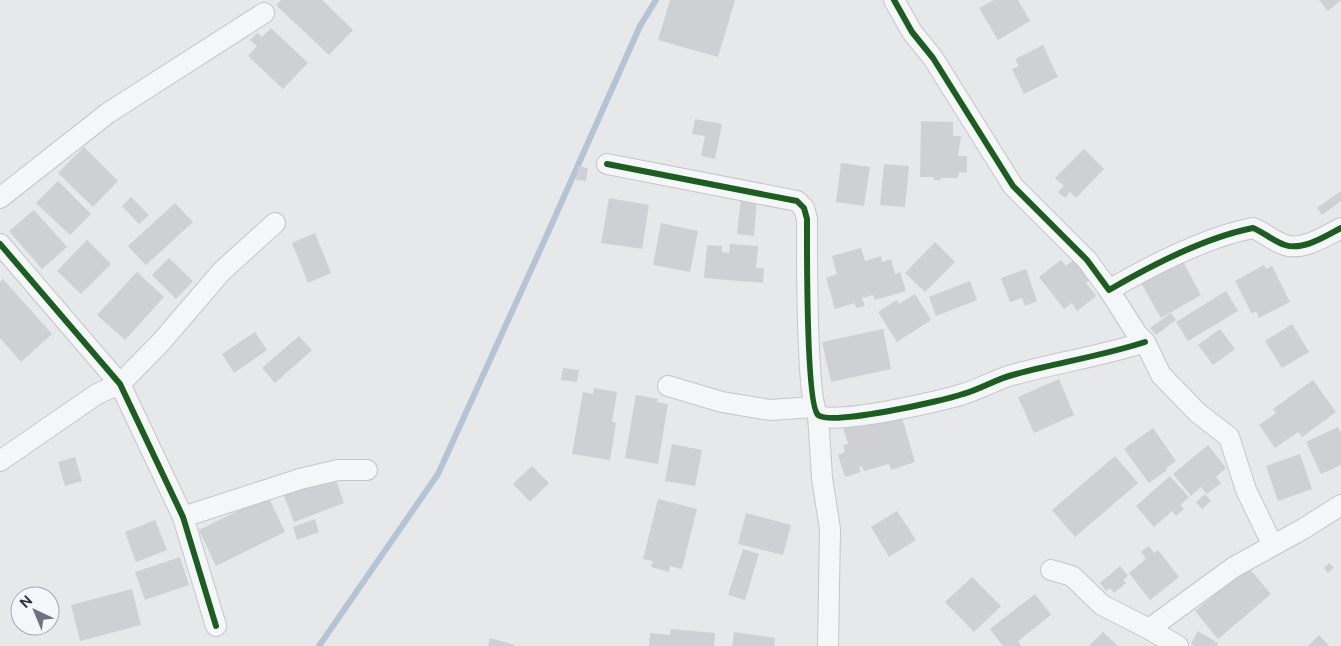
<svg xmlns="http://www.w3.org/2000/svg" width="1341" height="646" font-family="'Public Sans',sans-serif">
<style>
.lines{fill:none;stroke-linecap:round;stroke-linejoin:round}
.stream{stroke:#b4c4d5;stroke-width:6}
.building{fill:#ced0d3}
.street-casing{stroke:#c4c6c8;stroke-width:22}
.street{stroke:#f5f6f7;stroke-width:20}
.cycleway-casing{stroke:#f4f6f9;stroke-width:9}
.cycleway{stroke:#1b5e20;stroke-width:6}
</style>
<rect width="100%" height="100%" fill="#e6e8ea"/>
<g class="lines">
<polyline class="stream" points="319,646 438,474 546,237 640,26 656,0"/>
</g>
<g class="building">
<polygon points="281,0 322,0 353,30 329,55 276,5"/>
<polygon points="670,0 735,0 718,57 658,40"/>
<polygon points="994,0 1018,0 1030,21 998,40 979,8"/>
<polygon points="1319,0 1341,0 1328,11"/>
<polygon points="271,28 308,63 283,89 248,56 257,46 250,40 257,33 262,37"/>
<polygon points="1043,45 1058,77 1024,94 1012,69 1019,66 1015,59"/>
<polygon points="695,119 722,124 715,159 701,156 705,136 692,134"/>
<polygon points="921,121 953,122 953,136 961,136 958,156 967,156 967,173 959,172 958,178 941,178 941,180 934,180 934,177 920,177"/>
<polygon points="84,147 118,181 93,207 58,173"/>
<polygon points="1084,149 1104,169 1076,198 1070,192 1065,198 1058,192 1064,186 1055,178"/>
<polygon points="841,163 870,167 864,206 836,202"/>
<polygon points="884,164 909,166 905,207 880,205"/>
<polygon points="578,166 588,168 586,181 576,180"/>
<polygon points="58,181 91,214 70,235 36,203"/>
<polygon points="1341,191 1341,201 1322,215 1317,208"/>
<polygon points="131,197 149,215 139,224 122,206"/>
<polygon points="609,198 649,205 642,249 601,243"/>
<polygon points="741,198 757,200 754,236 737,234"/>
<polygon points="175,203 193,222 146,265 128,246"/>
<polygon points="34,210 67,247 42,269 9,231"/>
<polygon points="661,223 698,231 690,272 653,265"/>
<polygon points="315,233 331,273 308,283 292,243"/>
<polygon points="87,240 111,264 81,294 57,271"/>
<polygon points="935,242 955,262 925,292 905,273"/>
<polygon points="730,244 758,246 756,268 764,268 763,283 704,278 707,245 722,246 722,252 729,253"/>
<polygon points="861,248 865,261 881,256 882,262 891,259 895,274 900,272 906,291 875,300 873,295 862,298 865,306 856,308 855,303 835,309 826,278 837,274 832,256"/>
<polygon points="169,258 193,281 176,299 152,275"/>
<polygon points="1075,259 1091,279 1086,283 1096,296 1077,311 1072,303 1064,309 1039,277 1061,260 1066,266"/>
<polygon points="1182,260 1201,295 1161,318 1141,283"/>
<polygon points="1264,265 1266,269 1272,266 1290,302 1259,318 1256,311 1252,314 1235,281"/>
<polygon points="1026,269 1037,301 1025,306 1022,298 1010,302 1001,278"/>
<polygon points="137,272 164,297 125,340 97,315"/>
<polygon points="3,279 52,334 21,362 0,338 0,282"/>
<polygon points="970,281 977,300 936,316 929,297"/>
<polygon points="1226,291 1238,311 1188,341 1176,322"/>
<polygon points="915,294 931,320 897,342 878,312 897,300 899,304"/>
<polygon points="1171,313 1176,320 1156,335 1150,328"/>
<polygon points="1292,324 1309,352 1282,368 1265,341"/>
<polygon points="883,329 891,369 831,382 822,342"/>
<polygon points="1220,329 1235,349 1213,365 1198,345"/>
<polygon points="255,332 267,350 234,373 222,354"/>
<polygon points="299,336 312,350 275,383 262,368"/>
<polygon points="563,368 579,370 577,382 561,380"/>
<polygon points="1059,379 1074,415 1034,433 1018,397"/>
<polygon points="1313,380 1336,412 1302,437 1298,432 1275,448 1259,425 1276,413 1273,409"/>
<polygon points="594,388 617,392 612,422 616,423 610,460 572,454 583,392 593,394"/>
<polygon points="636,395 658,399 657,402 668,404 658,464 625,458"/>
<polygon points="900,411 915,462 891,470 889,464 864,471 862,466 859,467 861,472 845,477 838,455 845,452 843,445 848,444 843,428 861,421 863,427 878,422"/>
<polygon points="1338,427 1341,433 1341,465 1321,474 1306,442"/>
<polygon points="1153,428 1176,461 1166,468 1167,470 1149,483 1124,449"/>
<polygon points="672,444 702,450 695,486 665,481"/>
<polygon points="1208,445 1226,468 1216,477 1221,483 1207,494 1201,487 1191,496 1173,474"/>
<polygon points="1300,454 1312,489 1278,501 1266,466"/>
<polygon points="1115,456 1138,483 1075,537 1052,510"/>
<polygon points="75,457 82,481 65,486 58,462"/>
<polygon points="532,466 549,483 530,502 513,484"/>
<polygon points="333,472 344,503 294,522 282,491"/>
<polygon points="1170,476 1189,497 1180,505 1184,509 1176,516 1172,511 1154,527 1136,506"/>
<polygon points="1205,494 1211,501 1202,509 1196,502"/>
<polygon points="268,496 285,532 216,566 199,530"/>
<polygon points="658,499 697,509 682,569 670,566 669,572 651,567 653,561 643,559"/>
<polygon points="897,511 916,540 889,557 871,527"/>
<polygon points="746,513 791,525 783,555 738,544"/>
<polygon points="315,519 319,532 297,540 293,527"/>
<polygon points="155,520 167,550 136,562 125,532"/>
<polygon points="1149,546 1154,553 1158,550 1179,577 1150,600 1129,573 1146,559 1141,552"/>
<polygon points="743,549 759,554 745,600 728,595"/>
<polygon points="180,557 189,585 145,600 135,572"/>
<polygon points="1329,563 1334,567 1328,573 1324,568"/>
<polygon points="1120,566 1128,576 1123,580 1126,583 1114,593 1110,588 1106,591 1100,583"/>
<polygon points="1248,567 1271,594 1218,639 1195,611"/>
<polygon points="972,577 1001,606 974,632 945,602"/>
<polygon points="132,589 141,625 80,641 71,605"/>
<polygon points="1035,594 1051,615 1018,641 1021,646 1003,646 990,629"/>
<polygon points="671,629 715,633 714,646 649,646 650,633 670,635"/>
<polygon points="1198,631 1218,643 1217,646 1195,646 1191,644"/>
<polygon points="734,632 775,638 774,646 732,646"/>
<polygon points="1103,632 1118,646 1089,646"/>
<polygon points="1319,635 1329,646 1308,646"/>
<polygon points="490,638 515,645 514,646 488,646"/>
</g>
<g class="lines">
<defs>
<g id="street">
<path d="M894,0l18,32 21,26 80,128 74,74 22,30c41,-24 98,-53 144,-62 10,4 22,14 32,17 18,6 41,-9 56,-17"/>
<path d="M607,164l190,37 7,7 3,11c0,26 -1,185 11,196 13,11 125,-14 145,-21 18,-5 35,-16 53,-20 44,-12 86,-18 129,-32"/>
<polyline points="0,198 108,113 264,13"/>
<polyline points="0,244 120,384 183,517 216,626"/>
<polyline points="1109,290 1137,334 1145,342 1161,375 1198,413 1229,437 1246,490 1272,544"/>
<polyline points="668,386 722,402 770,410 814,407"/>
<polyline points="818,415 822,478 830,529 828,646"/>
<polyline points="0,461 97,394 120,384 162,341 222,271 275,223"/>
<polyline points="183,517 300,479 338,470 367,470"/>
<polyline points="1051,570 1072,576 1102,605 1149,629"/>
<polyline points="1178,646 1149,629 1234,567 1303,529 1341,505"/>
</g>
</defs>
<use href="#street" class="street-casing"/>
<use href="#street" class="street"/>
<defs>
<g id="cycleway">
<path d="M894,0l18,32 21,26 80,128 74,74 22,30c41,-24 98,-53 144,-62 10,4 22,14 32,17 18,6 41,-9 56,-17"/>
<path d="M607,164l190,37 7,7 3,11c0,26 -1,185 11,196 13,11 125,-14 145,-21 18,-5 35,-16 53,-20 44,-12 86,-18 129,-32"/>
<polyline points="0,244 120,384 183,517 216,626"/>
</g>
</defs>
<use href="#cycleway" class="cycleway-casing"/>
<use href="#cycleway" class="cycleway"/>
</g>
<g transform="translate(35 611) rotate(316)"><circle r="24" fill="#f4f6f9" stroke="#a4a8b1"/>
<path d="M0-4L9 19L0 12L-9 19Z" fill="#6c737f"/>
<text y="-8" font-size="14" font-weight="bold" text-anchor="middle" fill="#2b3445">N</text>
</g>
</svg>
